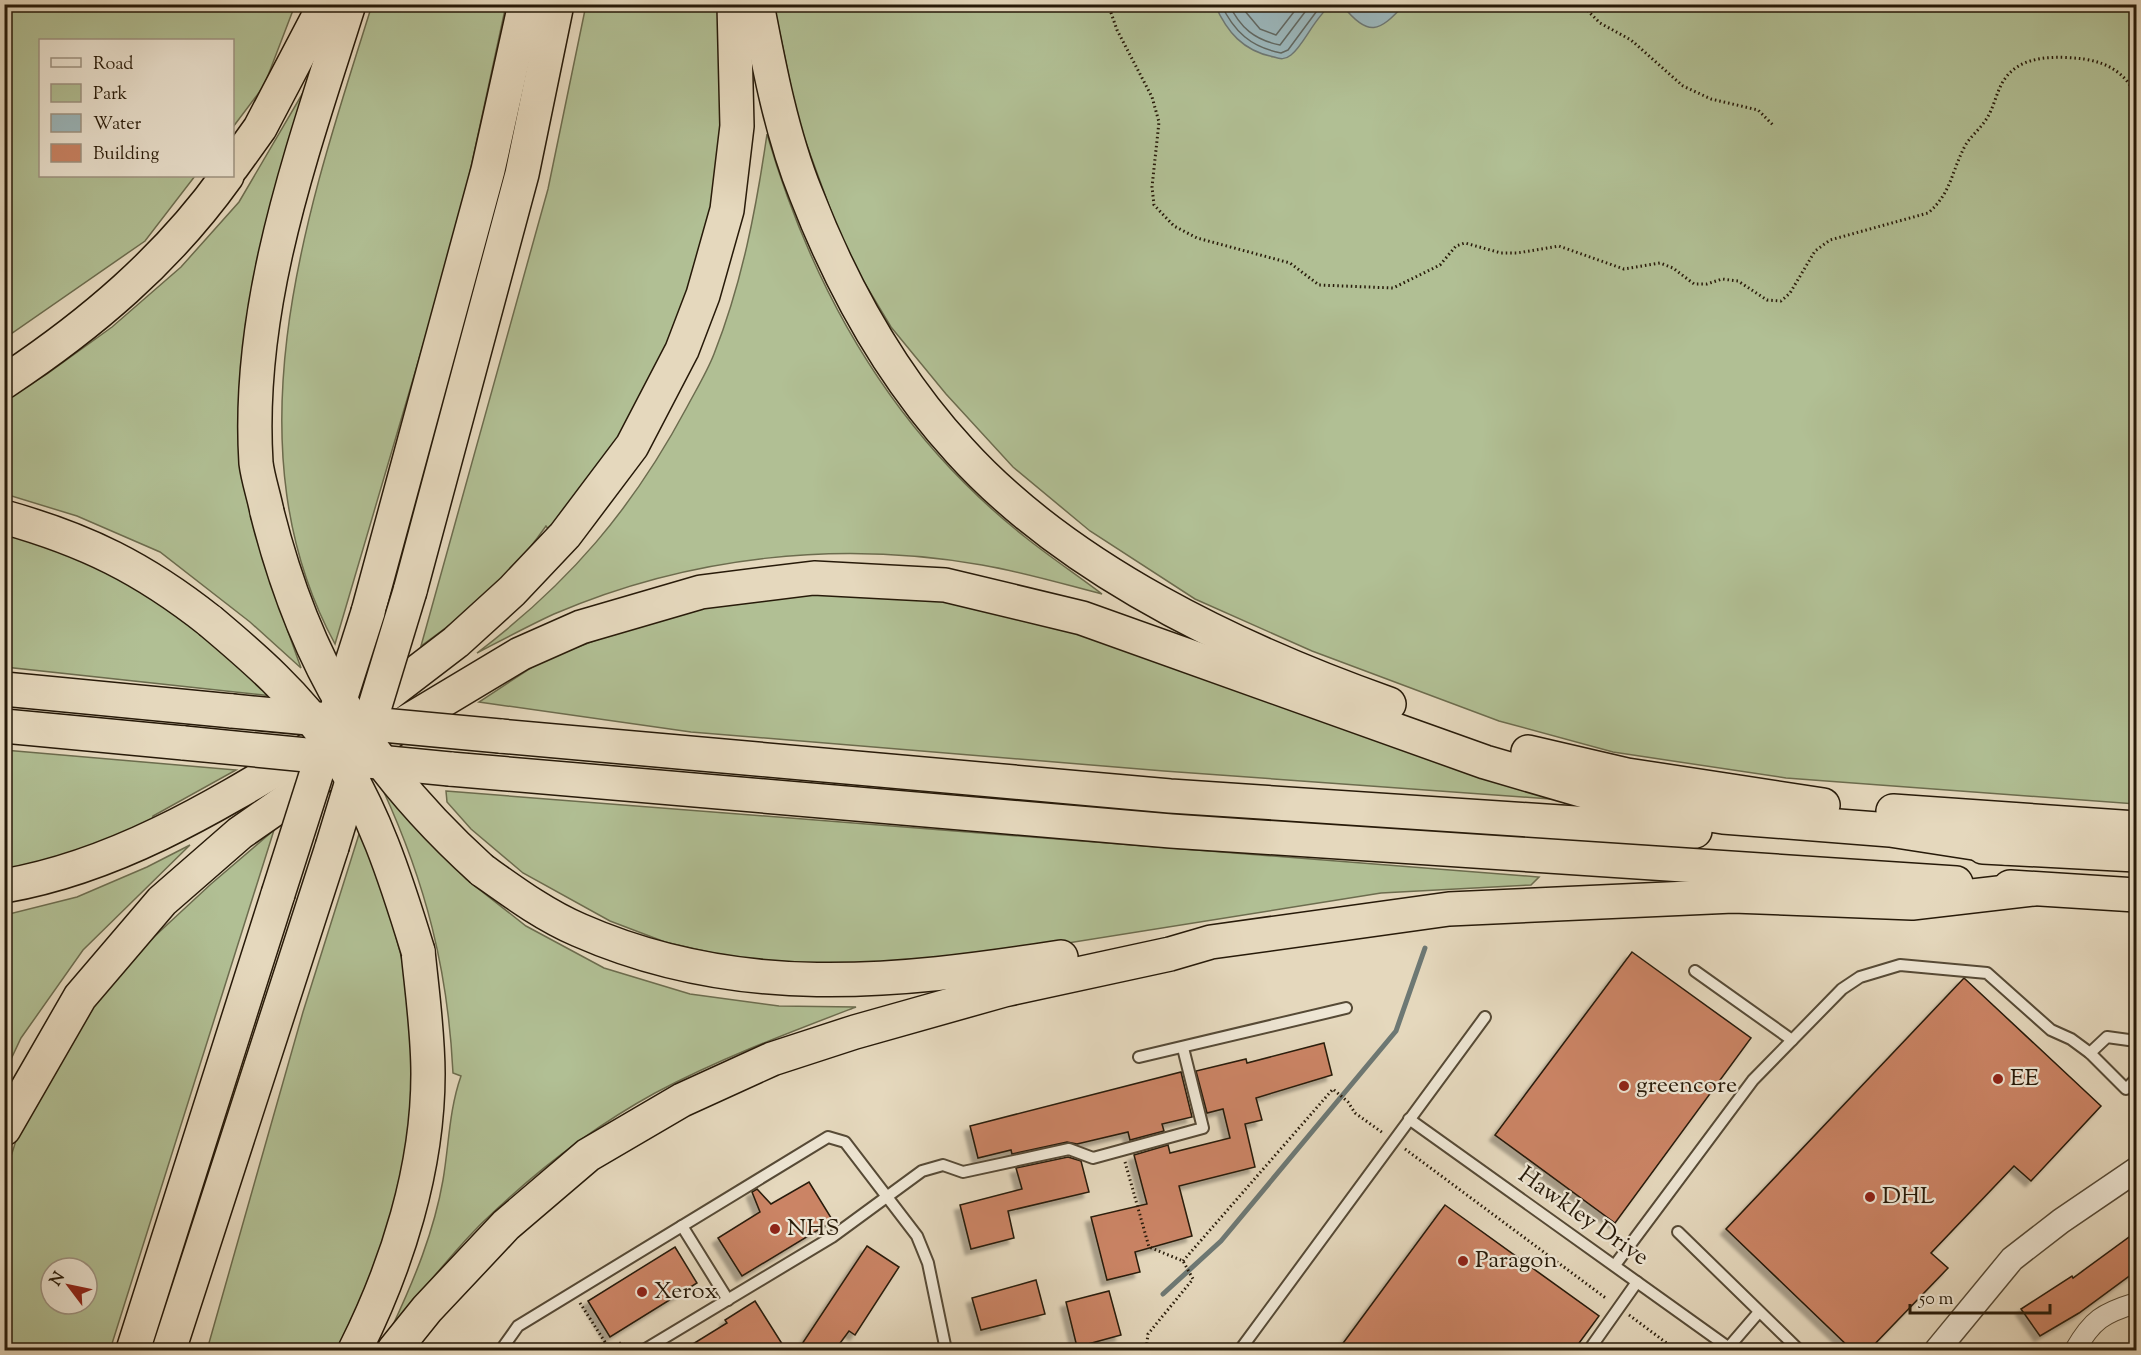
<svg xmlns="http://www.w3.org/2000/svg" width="2141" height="1355" font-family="'Sorts Mill Goudy',serif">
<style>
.green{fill:#b1bf94;stroke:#6c6c4e;stroke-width:1.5;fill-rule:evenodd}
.water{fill:#9bb7bc;stroke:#6d7874;stroke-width:1.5}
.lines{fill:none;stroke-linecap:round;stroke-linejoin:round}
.shore{stroke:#616862;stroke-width:1.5}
.stream{stroke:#6d7874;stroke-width:5}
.building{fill:#cb8465;stroke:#271a09;stroke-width:1.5;filter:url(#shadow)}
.service-casing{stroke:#564a36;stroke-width:14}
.minor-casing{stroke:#564a36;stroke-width:22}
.tertiary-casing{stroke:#564a36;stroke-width:27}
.motorway-casing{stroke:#271a09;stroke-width:36}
.path{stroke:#271a09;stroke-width:3;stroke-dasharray:1.5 3;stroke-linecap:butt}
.service{stroke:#eee6d4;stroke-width:10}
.minor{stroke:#eee6d4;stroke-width:20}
.tertiary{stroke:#eee6d4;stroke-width:24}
.motorway{stroke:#e5d8bd;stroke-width:33}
.motorway-bridge-casing{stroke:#271a09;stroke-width:36;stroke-linecap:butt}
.motorway-bridge{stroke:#e5d8bd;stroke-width:33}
.poi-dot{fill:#8f2418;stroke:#eee6d4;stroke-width:2}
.labels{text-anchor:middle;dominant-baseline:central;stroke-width:4.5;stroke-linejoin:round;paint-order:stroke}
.poi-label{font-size:24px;fill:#271a09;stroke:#eee6d4;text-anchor:start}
.street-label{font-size:24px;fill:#271a09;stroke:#eee6d4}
</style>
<defs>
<filter id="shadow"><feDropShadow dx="-5.5" dy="5.5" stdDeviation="1.5" flood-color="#0004"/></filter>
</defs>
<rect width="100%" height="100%" fill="#e5d8bd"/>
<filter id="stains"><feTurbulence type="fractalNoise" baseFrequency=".00333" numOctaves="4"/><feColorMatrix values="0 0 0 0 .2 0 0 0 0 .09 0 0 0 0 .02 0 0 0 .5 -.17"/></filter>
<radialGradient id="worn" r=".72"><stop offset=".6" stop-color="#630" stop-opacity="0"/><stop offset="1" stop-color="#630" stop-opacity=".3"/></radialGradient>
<g class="green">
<polygon points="5,5 295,5 264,86 233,127 232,40 40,40 40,176 195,176 145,241 5,338"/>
<path d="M372,5h134l-47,218 -124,421c-109,-201 -27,-437 37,-639z"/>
<path d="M586,5h138l4,99 -28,167 -58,134 -91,128 -5,-7c-35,50 -75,85 -125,120l127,-457z"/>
<polygon points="774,5 2136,5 2136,804 1786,778 1613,752 1499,721 1312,651 1195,599 1090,531 1013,467 946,394 891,327 846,252 798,121"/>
<path d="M311,79c-31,109 -70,218 -71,333 0,88 32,175 61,256l-51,-46 -90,-70 -83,-36 -72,-22v-94l42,-26 65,-47 69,-60 58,-65z"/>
<path d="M767,134c46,158 128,300 258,403 25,20 52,38 77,57 -39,-10 -79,-22 -120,-29 -144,-25 -293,-9 -428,49 -26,12 -52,26 -77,39 92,-70 155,-143 210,-246 9,-17 20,-35 27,-53 28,-71 42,-144 53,-220z"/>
<polygon points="4,531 107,570 164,602 273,696 5,667"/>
<polygon points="841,590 1002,606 1557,793 1550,799 1164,771 691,732 479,702 543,660 639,624 735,601"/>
<polygon points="4,750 236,770 153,816 152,822 86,848 5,873"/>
<path d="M383,790l83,89 60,47 78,42 86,26 89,12 77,1c-68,26 -137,52 -201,86 -62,34 -120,79 -171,128 -33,32 -62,71 -92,106 22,-47 42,-95 51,-147 6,-35 6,-70 18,-104l-8,-3c-5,-103 -27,-189 -70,-283z"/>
<polygon points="446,791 1539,877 1531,885 1381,893 955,961 868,968 735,958 665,942 610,921 523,873 471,829 447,802"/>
<path d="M274,830l-164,520h-105v-175l15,-47 69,-116 39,-51 83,-77zM51,1268h36v36h-36z"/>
<path d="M360,831c24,62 50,136 53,203 6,106 -27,221 -73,316h-133l96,-338z"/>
<polygon points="190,845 83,950 21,1038 5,1072 5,915 77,897 147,867"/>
</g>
<g class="water">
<path d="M1215,5h116c-17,13 -27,40 -40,50 -6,5 -11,4 -17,2 -31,-6 -47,-25 -59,-52z"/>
<path d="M1368,5l2,1 34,-1c-25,27 -35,33 -62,0z"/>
</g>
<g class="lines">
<g class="shore">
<path d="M1221,4c13,28 30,43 60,49l7,-3 34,-46"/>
<path d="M1229,4c11,24 26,36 51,41l31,-41"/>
<polyline points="1239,4 1260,29 1276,35 1300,4"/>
</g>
<polyline class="stream" points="1163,1294 1221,1241 1396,1031 1425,948"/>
</g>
<g class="building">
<polygon points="1632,952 1751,1038 1615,1223 1495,1135"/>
<polygon points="1964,978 2101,1106 2031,1181 2014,1166 1931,1253 1948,1268 1869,1350 1852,1350 1726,1229"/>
<polygon points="1324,1043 1332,1075 1256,1098 1262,1120 1245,1124 1255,1167 1179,1186 1192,1236 1135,1252 1140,1272 1107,1280 1091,1217 1147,1204 1134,1155 1168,1145 1170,1153 1230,1138 1223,1109 1207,1113 1196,1071 1246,1059 1247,1063"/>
<polygon points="1181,1072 1192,1117 1162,1124 1164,1131 1130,1140 1128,1132 1077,1144 1067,1142 1012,1154 1011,1150 978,1158 970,1126"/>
<polygon points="1068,1157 1081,1161 1089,1192 1008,1211 1014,1238 971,1249 960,1205 1022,1189 1016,1168"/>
<polygon points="809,1182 833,1221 742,1276 718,1238 760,1212 752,1192 757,1189 771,1204"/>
<polygon points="1445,1205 1599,1316 1574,1350 1338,1350"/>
<polygon points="2136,1232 2136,1271 2079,1313 2040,1336 2021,1309 2072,1276 2073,1278"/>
<polygon points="867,1246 899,1267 855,1335 849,1331 835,1350 798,1350"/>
<polygon points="675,1247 697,1283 610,1337 588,1301"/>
<polygon points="1036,1280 1045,1314 981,1330 972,1298"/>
<polygon points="1109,1291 1121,1335 1077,1347 1066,1302"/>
<polygon points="755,1301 786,1350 683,1350 727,1323 725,1320"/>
</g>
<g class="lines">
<defs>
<g id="service">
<polyline points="1695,971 1792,1040"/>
<polyline points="2090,1053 2107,1037 2136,1041"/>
<polyline points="1139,1057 1346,1008"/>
<polyline points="1409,1119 1732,1350"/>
<polyline points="682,1226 728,1300"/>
<polyline points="1678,1232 1799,1350"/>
<polyline points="1615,1265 1753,1080 1842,989 1860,977 1900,965 1987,973 2051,1030 2071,1039 2090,1053 2126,1089 2136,1079"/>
<polyline points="1728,1348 1759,1312"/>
<polyline points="501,1350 518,1326 828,1137 845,1142 917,1236 928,1263 946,1350"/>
<polyline points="644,1350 832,1237 922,1171 943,1165 963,1172 1069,1149 1093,1158 1203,1128 1183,1048"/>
<polyline points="1240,1350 1485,1017"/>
<polyline points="1589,1350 1637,1282"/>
</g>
<path id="minor" d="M2075,1350c17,-30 28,-37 61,-47"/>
<polyline id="tertiary" points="1937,1350 2012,1259 2061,1221 2136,1170"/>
<g id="motorway">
<path d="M757,4c12,63 25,131 49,190 36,93 86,183 154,257 108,119 279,200 429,253"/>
<polyline points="232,167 260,128 325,4"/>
<path d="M4,382c86,-57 163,-122 223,-206"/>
<path d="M267,512c-3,-16 -9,-33 -11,-49 -10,-158 46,-310 93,-459"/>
<path d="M4,517c82,23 139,51 206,104"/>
<polyline points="410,591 522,174 557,4"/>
<polyline points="368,612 488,170 525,4"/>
<polyline points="4,689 232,711"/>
<polyline points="362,714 456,642 512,591 565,535 632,446 682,350 703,295 727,210 737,126 734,4"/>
<polyline points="4,726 184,743"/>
<polyline points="385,735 520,654 581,627 701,592 814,578 945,585 1082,618 1485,762 1615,800 1723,817 1890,830 2006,848"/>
<polyline points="500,736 1170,796 1695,831"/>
<polyline points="1528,752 1627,775 1823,805"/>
<polyline points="450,769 1171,831 1956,883"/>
<polyline points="1893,811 2136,828"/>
<polyline points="1983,847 2136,855"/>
<path d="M482,870c31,22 62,45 97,60 159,70 315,53 482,27"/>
<path d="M4,886c115,-20 213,-81 311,-140"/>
<polyline points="2010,887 2136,895"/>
<polyline points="4,1129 80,997 162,901 240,833 329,771"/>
<polyline points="133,1350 278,894"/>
<polyline points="169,1350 332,847"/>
<path d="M355,1350c42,-84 73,-181 73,-276 0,-42 -6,-83 -10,-123"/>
<polyline points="394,1350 427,1309 506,1225 588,1155 682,1100 772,1059 855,1032 1004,990 1170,954 1211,942 1449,909 1733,896 1912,903 2033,889"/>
</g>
</defs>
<use href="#service" class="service-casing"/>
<use href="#minor" class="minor-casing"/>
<use href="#tertiary" class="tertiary-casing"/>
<use href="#motorway" class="motorway-casing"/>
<g class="path">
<path d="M1108,4l9,26 35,67 7,25 -7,65 2,18 20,21 23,12 93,25 29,22 74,3 47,-23 16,-19 9,-3 36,10h16l42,-7 65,23 36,-6 13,5 21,16h13l15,-5 16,2 29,19 14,1 9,-8 25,-42 15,-11 98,-27c23,-19 24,-43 37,-67 5,-9 14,-16 20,-25 9,-12 11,-29 19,-41 17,-26 53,-24 80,-21 25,4 43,15 52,38"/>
<polyline points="1581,4 1600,23 1631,40 1683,86 1711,99 1758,110 1773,125"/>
<polyline points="2098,4 2136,12"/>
<polyline points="1405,1149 1607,1299"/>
<polyline points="1125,1162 1149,1247 1183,1261 1193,1279 1148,1334 1146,1350"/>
<polyline points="1183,1261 1333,1089 1348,1102 1355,1113 1383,1133"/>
<polyline points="580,1303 610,1350 622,1342 627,1350"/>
<polyline points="1629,1315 1676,1350"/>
</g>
<use href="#service" class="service"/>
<use href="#minor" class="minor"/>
<use href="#tertiary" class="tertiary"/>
<use href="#motorway" class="motorway"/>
<defs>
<g id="motorway-bridge">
<path d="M267,512c38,151 100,254 215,358"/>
<path d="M210,621c44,37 88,75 121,124 42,62 65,134 87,206"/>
<polyline points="232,711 500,736"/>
<polyline points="184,743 450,769"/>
<polyline points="332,847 410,591"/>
<polyline points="278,894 368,612"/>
</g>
</defs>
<use href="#motorway-bridge" class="motorway-bridge-casing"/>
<use href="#motorway-bridge" class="motorway-bridge"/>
</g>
<g class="poi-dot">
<circle cx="1998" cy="1079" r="6"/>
<circle cx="1624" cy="1086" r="6"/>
<circle cx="1870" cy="1197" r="6"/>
<circle cx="775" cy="1229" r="6"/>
<circle cx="1463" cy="1261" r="6"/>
<circle cx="642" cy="1292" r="6"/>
</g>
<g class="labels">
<g class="poi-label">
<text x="2010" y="1079">EE</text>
<text x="1636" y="1086">greencore</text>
<text x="1882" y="1197">DHL</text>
<text x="787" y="1229">NHS</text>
<text x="1475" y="1261">Paragon</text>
<text x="654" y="1292">Xerox</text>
</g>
<g class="street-label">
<text transform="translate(1583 1217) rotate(35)">Hawkley Drive</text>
</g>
</g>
<rect width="2141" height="1355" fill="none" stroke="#e5d8bd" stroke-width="24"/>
<rect x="6" y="6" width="2129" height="1343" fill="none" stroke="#271a09" stroke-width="3"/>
<rect x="12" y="12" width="2117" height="1331" fill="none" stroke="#271a09" stroke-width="1.5"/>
<rect x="39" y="39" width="195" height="138" fill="#eee6d4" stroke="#9e9483" stroke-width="1.5"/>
<rect x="51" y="58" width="30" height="9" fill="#eee6d4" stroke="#9e9483" stroke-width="1.5"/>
<text x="93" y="69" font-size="18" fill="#271a09">Road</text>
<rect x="51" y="84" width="30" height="18" fill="#b1bf94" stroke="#9e9483" stroke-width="1.5"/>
<text x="93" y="99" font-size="18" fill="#271a09">Park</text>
<rect x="51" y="114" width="30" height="18" fill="#9bb7bc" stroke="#9e9483" stroke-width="1.5"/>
<text x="93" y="129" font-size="18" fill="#271a09">Water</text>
<rect x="51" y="144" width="30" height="18" fill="#cb8465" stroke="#9e9483" stroke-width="1.5"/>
<text x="93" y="159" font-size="18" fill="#271a09">Building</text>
<g transform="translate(69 1286) rotate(302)"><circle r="28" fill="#eee6d4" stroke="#9e9483" stroke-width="1.5"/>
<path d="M0-4.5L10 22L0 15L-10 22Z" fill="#8f2418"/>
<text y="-9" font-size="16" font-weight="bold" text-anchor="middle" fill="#271a09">N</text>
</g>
<path d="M1910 1304v9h140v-9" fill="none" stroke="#271a09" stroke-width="3"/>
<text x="1919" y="1304" font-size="18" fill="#271a09" stroke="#eee6d4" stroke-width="4.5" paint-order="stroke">50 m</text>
<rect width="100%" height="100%" filter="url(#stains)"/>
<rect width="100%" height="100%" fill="url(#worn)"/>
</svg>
